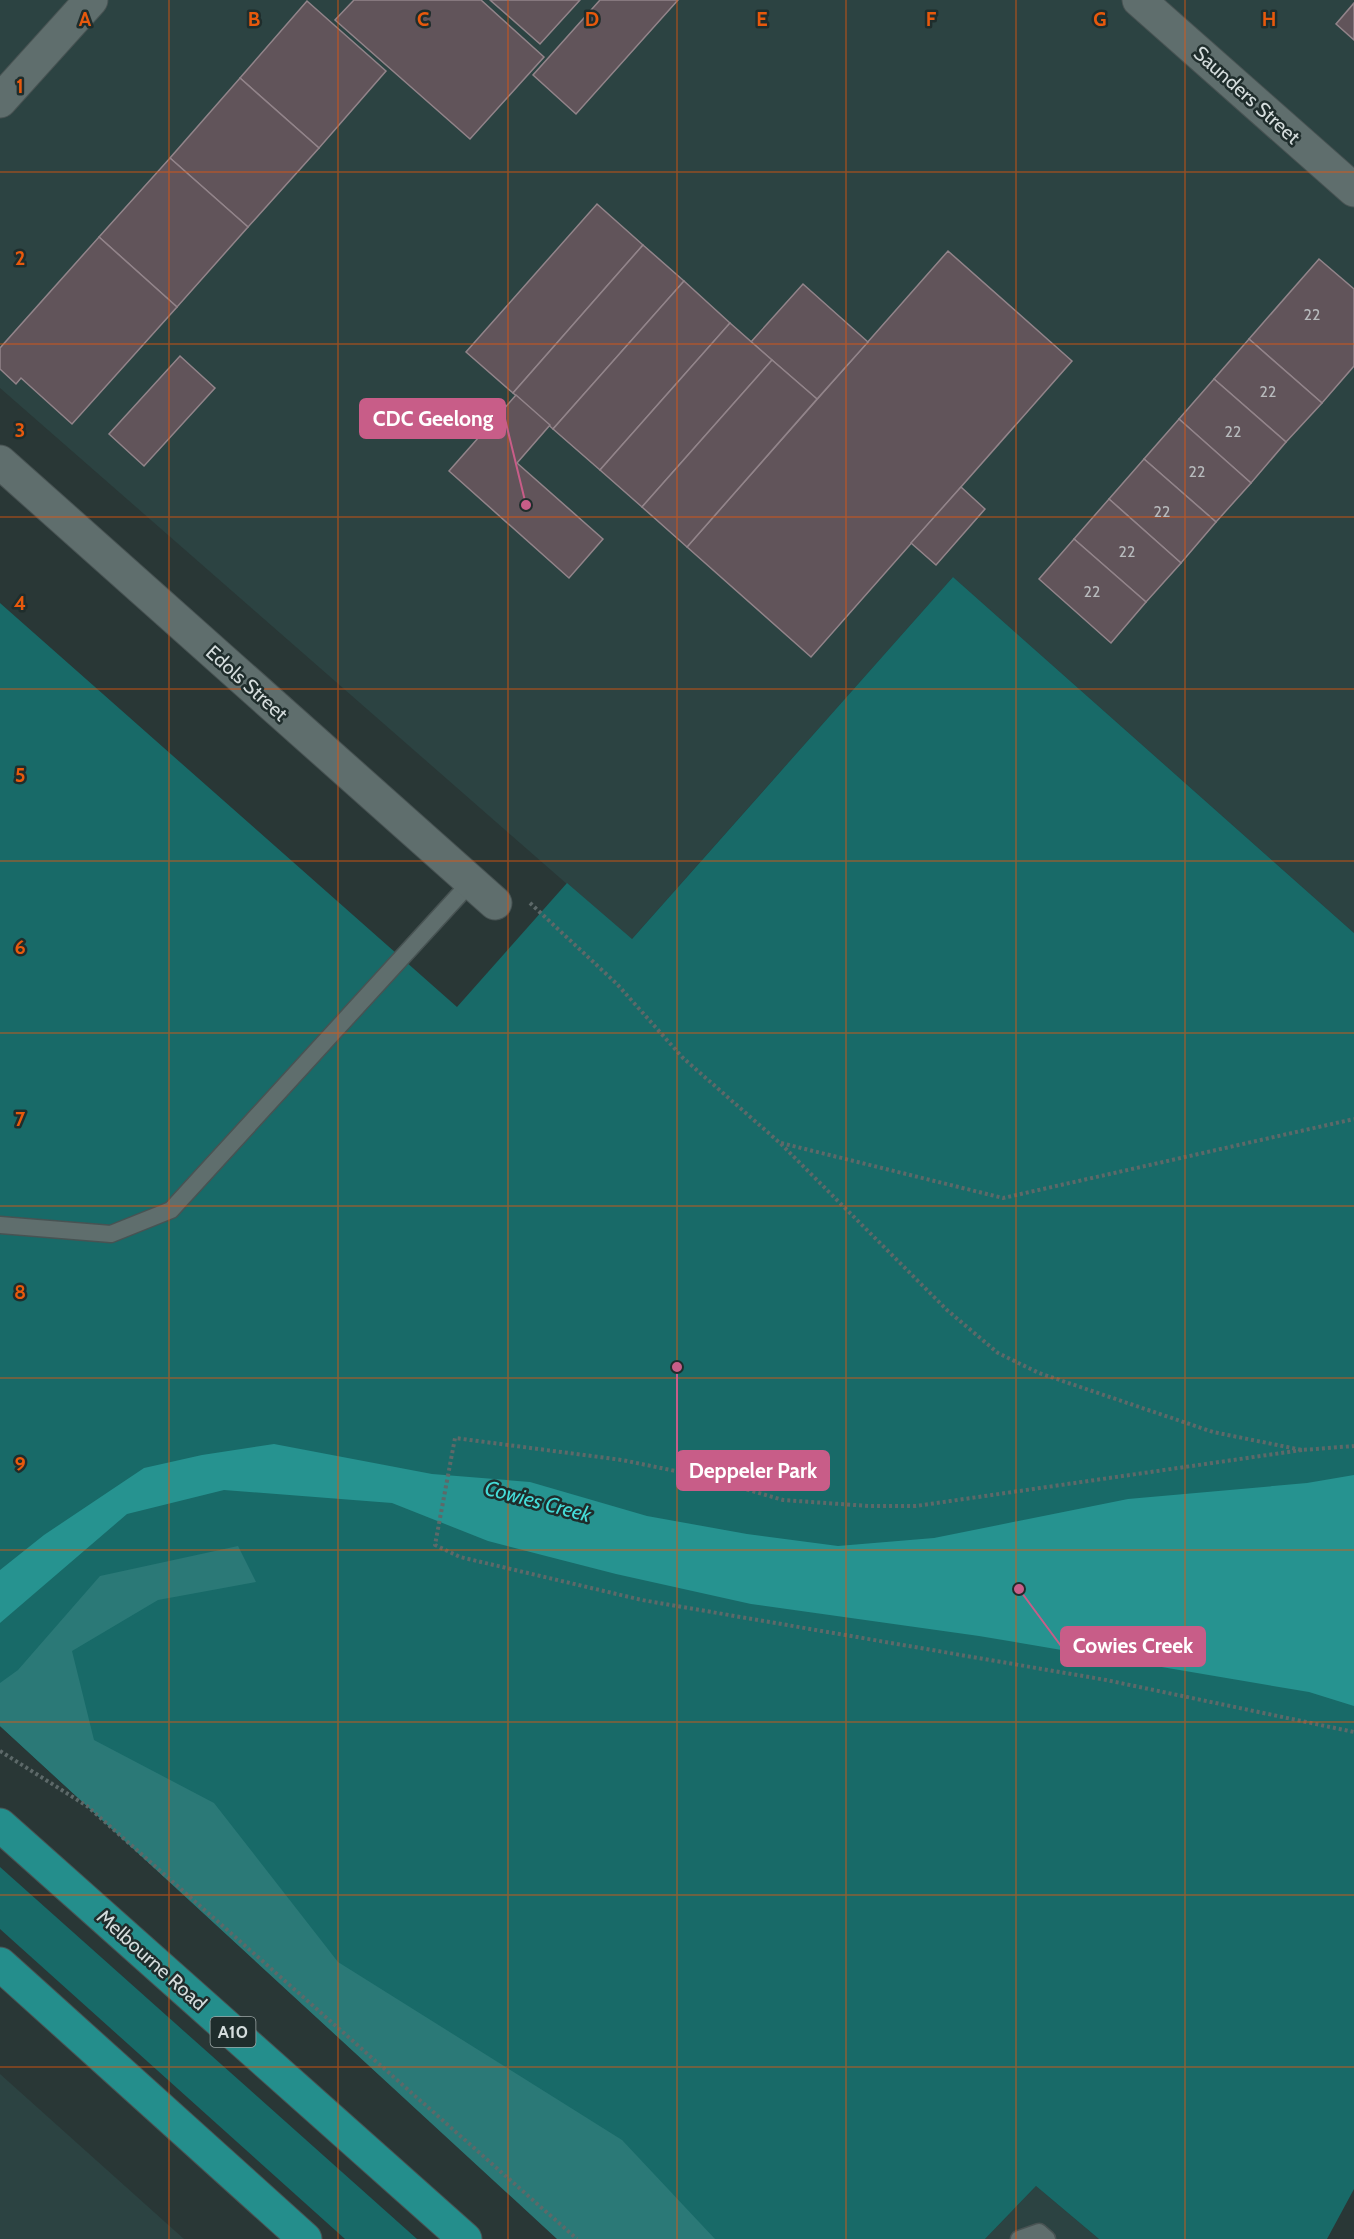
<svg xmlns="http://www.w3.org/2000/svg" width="1354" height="2239" font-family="Cabin,sans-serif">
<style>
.built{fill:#2c4342}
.green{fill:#186a68}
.forest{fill:#2b7977}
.water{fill:#269390}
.building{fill:#61545a;stroke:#92848a;stroke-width:1.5}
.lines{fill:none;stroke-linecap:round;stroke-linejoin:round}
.service-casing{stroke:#485353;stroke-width:19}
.minor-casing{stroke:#485353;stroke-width:35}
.trunk-casing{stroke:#485353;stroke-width:35}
.path{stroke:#5d6969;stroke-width:4;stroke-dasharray:3 3;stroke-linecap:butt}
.service{stroke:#5f6e6d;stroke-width:16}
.minor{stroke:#5f6e6d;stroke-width:33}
.trunk{stroke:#248e8c;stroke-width:33}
.grid{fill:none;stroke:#e8590c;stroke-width:1.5;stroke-opacity:0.55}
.labels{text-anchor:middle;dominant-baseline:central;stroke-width:5;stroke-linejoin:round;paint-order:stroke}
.number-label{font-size:16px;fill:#b7babc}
.shield{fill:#1f2d2c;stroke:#9ea8a7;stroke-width:1.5}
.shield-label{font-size:18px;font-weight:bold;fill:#d4dcdc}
.street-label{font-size:20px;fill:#d4dcdc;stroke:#1f2d2c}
.water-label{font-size:21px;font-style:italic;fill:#45dcd8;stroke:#1f2d2c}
.grid-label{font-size:20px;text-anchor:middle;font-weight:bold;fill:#e8590c;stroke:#1f2d2c;stroke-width:5;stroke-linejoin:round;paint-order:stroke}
.leader{fill:none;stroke:#c85d88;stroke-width:2}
.callout-dot{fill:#c85d88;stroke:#1f2d2c;stroke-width:2}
.callout{fill:#c85d88;stroke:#c85d88;stroke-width:2}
.callout-label{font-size:21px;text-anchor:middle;font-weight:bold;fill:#fff}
</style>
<rect width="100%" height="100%" fill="#293736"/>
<g class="built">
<polygon points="0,0 1354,0 1354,933 953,577 631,940 0,388"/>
<polygon points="0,2074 184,2239 0,2239"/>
<polygon points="1036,2186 1099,2239 985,2239"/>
</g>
<g class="green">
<polygon points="953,577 1354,933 1354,2189 1327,2239 1099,2239 1036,2186 985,2239 558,2239 0,1726 0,603 457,1007 567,883 632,939"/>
<polygon points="0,1867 417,2239 345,2239 0,1929"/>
</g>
<polygon class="forest" points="238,1546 256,1582 158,1600 72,1651 94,1740 214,1803 338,1962 622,2140 715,2239 557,2239 0,1726 0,1683 18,1670 100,1576"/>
<polygon class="water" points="274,1444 432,1474 530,1482 647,1516 747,1534 838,1546 934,1538 1128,1499 1307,1483 1354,1475 1354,1706 1309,1692 979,1636 751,1604 616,1574 488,1541 392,1503 224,1490 127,1514 0,1623 0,1570 44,1535 144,1468 202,1455"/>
<g class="building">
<polygon points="354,0 481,0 544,57 470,139 335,20"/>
<polygon points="490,0 580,0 540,44"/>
<polygon points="600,0 678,0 576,114 533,75"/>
<polygon points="307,1 386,71 319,148 240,78"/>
<polygon points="1354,3 1354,40 1336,24"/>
<polygon points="240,78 319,148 248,227 170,158"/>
<polygon points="170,158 248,227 177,307 99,237"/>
<polygon points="597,204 643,245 513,393 466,352"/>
<polygon points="99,237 177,307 72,424 21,378 16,384 0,369 0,348"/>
<polygon points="643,245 684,281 553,429 513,393"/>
<polygon points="948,251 1072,361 811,657 687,547"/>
<polygon points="1319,259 1354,289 1354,366 1322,403 1249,339"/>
<polygon points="684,281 730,323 600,470 553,429"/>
<polygon points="803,284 868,342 817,399 751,342"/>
<polygon points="730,323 772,360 642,507 600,470"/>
<polygon points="1249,339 1322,403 1286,442 1214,379"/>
<polygon points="180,356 215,388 144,466 109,434"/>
<polygon points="772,360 817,399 687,547 642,507"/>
<polygon points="1214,379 1286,442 1251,483 1179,419"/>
<polygon points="516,395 550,425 517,463 603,539 569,578 449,471"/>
<polygon points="1179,419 1251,483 1216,522 1144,459"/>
<polygon points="1144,459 1216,522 1181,563 1109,499"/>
<polygon points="961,487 985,509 936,565 911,543"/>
<polygon points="1109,499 1181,563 1146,602 1074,539"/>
<polygon points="1074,539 1146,602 1111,643 1039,579"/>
</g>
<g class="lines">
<defs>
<g id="service">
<polyline points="0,1225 111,1234 171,1210 471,882"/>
<polyline points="1019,2239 1039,2232 1047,2239"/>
</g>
<g id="minor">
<polyline points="1139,0 1354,190"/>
<polyline points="0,101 91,0"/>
<polyline points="0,462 495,903"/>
</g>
<g id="trunk">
<polyline points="0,1825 465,2239"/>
<polyline points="0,1964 305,2239"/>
</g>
</defs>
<use href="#service" class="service-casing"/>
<use href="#minor" class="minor-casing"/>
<use href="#trunk" class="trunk-casing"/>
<g class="path">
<polyline points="530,903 617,984 683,1058 780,1143 947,1310 998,1353 1039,1373 1213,1432 1302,1450 1354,1446"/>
<polyline points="781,1143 1003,1198 1354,1119"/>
<polyline points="1302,1450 916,1506 869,1506 783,1500 700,1476 622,1460 455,1438 435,1545 460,1557 642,1600 1106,1680 1354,1732"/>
<polyline points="0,1751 87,1806 577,2239"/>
</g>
<use href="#service" class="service"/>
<use href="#minor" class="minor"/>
<use href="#trunk" class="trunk"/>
</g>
<path class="grid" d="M169,0v2239M338,0v2239M508,0v2239M677,0v2239M846,0v2239M1016,0v2239M1185,0v2239M0,172h1354M0,344h1354M0,517h1354M0,689h1354M0,861h1354M0,1033h1354M0,1206h1354M0,1378h1354M0,1550h1354M0,1722h1354M0,1895h1354M0,2067h1354"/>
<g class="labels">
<g class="number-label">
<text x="1312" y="314">22</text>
<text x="1268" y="391">22</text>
<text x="1233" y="431">22</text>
<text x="1197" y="471">22</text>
<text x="1162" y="511">22</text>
<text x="1127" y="551">22</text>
<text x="1092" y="591">22</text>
</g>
<rect class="shield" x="210.5" y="2017" width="45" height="30" rx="4.5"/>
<g class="shield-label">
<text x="233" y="2032">A10</text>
</g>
<g class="street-label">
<text transform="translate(1247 95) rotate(42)">Saunders Street</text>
<text transform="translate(247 683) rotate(42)">Edols Street</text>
<text transform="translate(152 1960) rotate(42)">Melbourne Road</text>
</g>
<g class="water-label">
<text transform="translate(538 1501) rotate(15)">Cowies Creek</text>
</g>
</g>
<g class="grid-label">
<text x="85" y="26">A</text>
<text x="254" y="26">B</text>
<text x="423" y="26">C</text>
<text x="592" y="26">D</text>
<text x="762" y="26">E</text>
<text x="931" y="26">F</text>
<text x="1100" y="26">G</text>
<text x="1269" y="26">H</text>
<text x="20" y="93">1</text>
<text x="20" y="265">2</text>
<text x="20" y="437">3</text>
<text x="20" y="610">4</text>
<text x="20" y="782">5</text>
<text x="20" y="954">6</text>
<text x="20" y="1126">7</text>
<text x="20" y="1299">8</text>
<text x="20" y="1471">9</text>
</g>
<path class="leader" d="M526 505L505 419M677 1367L677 1471M1019 1589L1061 1646"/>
<g class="callout-dot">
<circle cx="526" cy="505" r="6"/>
<circle cx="677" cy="1367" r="6"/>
<circle cx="1019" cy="1589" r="6"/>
</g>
<g class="callout">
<rect x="360" y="399" width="145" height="39" rx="6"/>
<rect x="677" y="1451" width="152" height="39" rx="6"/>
<rect x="1061" y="1627" width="144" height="39" rx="6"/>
</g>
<g class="callout-label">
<text x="433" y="426">CDC Geelong</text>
<text x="753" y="1478">Deppeler Park</text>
<text x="1133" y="1653">Cowies Creek</text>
</g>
</svg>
